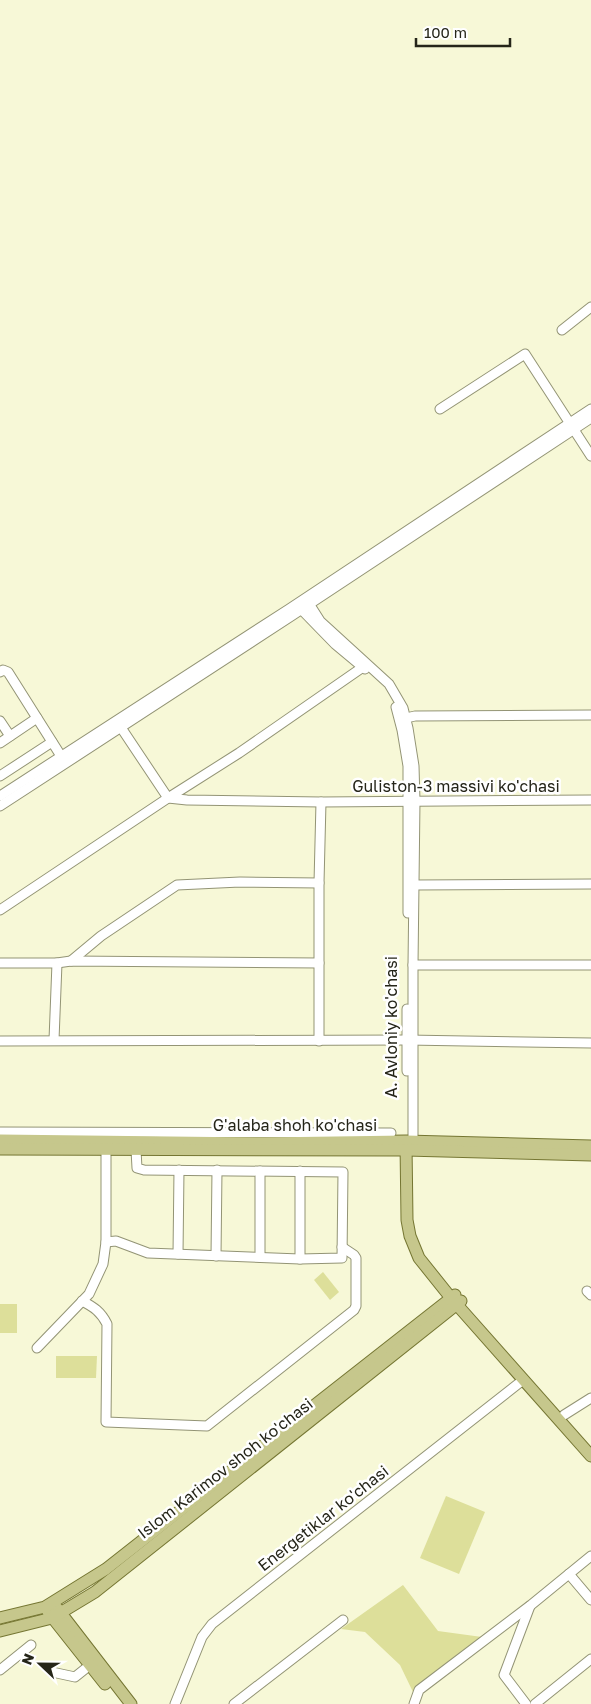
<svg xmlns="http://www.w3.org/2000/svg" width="591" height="1704" font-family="'Golos Text',sans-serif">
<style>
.green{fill:#dddf9a}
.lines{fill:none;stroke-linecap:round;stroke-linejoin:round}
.minor-casing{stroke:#939475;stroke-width:11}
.major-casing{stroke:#757632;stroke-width:13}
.minor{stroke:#fff;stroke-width:9}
.major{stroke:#c6c78c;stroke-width:11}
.labels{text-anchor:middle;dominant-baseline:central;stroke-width:5;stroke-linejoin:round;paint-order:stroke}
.street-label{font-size:16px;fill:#252519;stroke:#fff}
</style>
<rect width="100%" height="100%" fill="#f7f8d7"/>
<g class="green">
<polygon points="323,1272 339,1292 330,1300 314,1280"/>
<rect x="0" y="1304" width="17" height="29"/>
<polygon points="56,1356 97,1356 96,1378 56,1378"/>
<polygon points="446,1496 485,1512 459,1574 420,1558"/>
<polygon points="403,1585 438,1631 482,1637 413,1692 400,1665 365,1632 341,1629"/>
</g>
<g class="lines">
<defs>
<g id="minor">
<polyline points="562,330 591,307"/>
<polyline points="440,409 525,354 591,456"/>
<polyline points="306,599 320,621 389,684 403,708 408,728 414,766 415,801 413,965 413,1142"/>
<polyline points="298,606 335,644 365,669"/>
<polyline points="0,672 3,670 8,672 61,756"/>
<polyline points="396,707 402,730 408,766 408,913"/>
<polyline points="406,718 415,716 591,715"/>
<polyline points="0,721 10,736"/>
<polyline points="120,726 168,798 187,800 321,802 591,800"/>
<polyline points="0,743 37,718"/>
<polyline points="0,776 52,742"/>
<polyline points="0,796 289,609 591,409"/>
<polyline points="0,806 293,615 591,418"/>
<polyline points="414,885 591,884"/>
<polyline points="0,910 168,798 239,753 363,667"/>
<polyline points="71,961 101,936 177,885 240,882 319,883"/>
<polyline points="0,963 57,963 71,961 319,963"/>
<polyline points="413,965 591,965"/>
<polyline points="54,1040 57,963"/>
<polyline points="0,1041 407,1040 591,1043"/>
<polyline points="319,1041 319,883 321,802"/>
<polyline points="407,1071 407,1009"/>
<polyline points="0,1132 391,1133"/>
<polyline points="300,1171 300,1259"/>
<polyline points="106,1242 116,1241 148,1253 300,1259 342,1258 343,1172 144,1170 137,1168 136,1150"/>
<polyline points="178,1254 179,1170"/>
<polyline points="216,1256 217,1170"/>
<polyline points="260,1257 260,1171"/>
<polyline points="587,1291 591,1295"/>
<path d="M82,1301c12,6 19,11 25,23l-1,98 101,4 147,-116 2,-4v-48l-2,-3 -12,-8"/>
<polyline points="37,1348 89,1294 103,1264 106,1242 106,1150"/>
<polyline points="564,1415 591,1398"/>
<polyline points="569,1574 591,1600"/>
<polyline points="49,1669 52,1672 75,1677 90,1665"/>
<polyline points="0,1670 31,1645"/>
<polyline points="175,1704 202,1637 212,1624 523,1380"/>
<polyline points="234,1704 343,1620"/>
<polyline points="414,1704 419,1690 531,1605 591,1556"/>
<polyline points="526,1704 504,1675 530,1606"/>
<polyline points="535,1704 591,1659"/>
</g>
<g id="major">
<polyline points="0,1140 264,1143 406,1141 591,1146"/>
<polyline points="406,1144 407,1220 410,1236 419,1258 451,1298 591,1456"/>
<polyline points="0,1149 406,1150 591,1155"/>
<polyline points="57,1608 131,1704"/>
<polyline points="48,1612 105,1684"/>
<polyline points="0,1618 45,1607 106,1569 455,1295"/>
<polyline points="0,1631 52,1618 95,1592 461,1301"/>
</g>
</defs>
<use href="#minor" class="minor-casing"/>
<use href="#major" class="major-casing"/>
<use href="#minor" class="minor"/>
<use href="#major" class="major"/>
</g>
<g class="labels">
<g class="street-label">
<text x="456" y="786">Guliston-3 massivi ko'chasi</text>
<text transform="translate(391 1027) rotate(-90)">A. Avloniy ko'chasi</text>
<text x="295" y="1125">G'alaba shoh ko'chasi</text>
<text transform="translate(225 1468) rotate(-38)">Islom Karimov shoh ko'chasi</text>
<text transform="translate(323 1518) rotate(-38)">Energetiklar ko'chasi</text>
</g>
</g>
<g transform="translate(40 1664) rotate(292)" stroke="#ffffff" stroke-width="4" paint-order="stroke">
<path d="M0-4L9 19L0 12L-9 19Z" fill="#252519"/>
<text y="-8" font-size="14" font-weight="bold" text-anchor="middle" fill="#252519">N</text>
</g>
<path d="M416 38v8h94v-8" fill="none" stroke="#252519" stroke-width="2.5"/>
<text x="424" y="38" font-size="15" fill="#252519" stroke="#ffffff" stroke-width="4" paint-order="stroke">100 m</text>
</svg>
